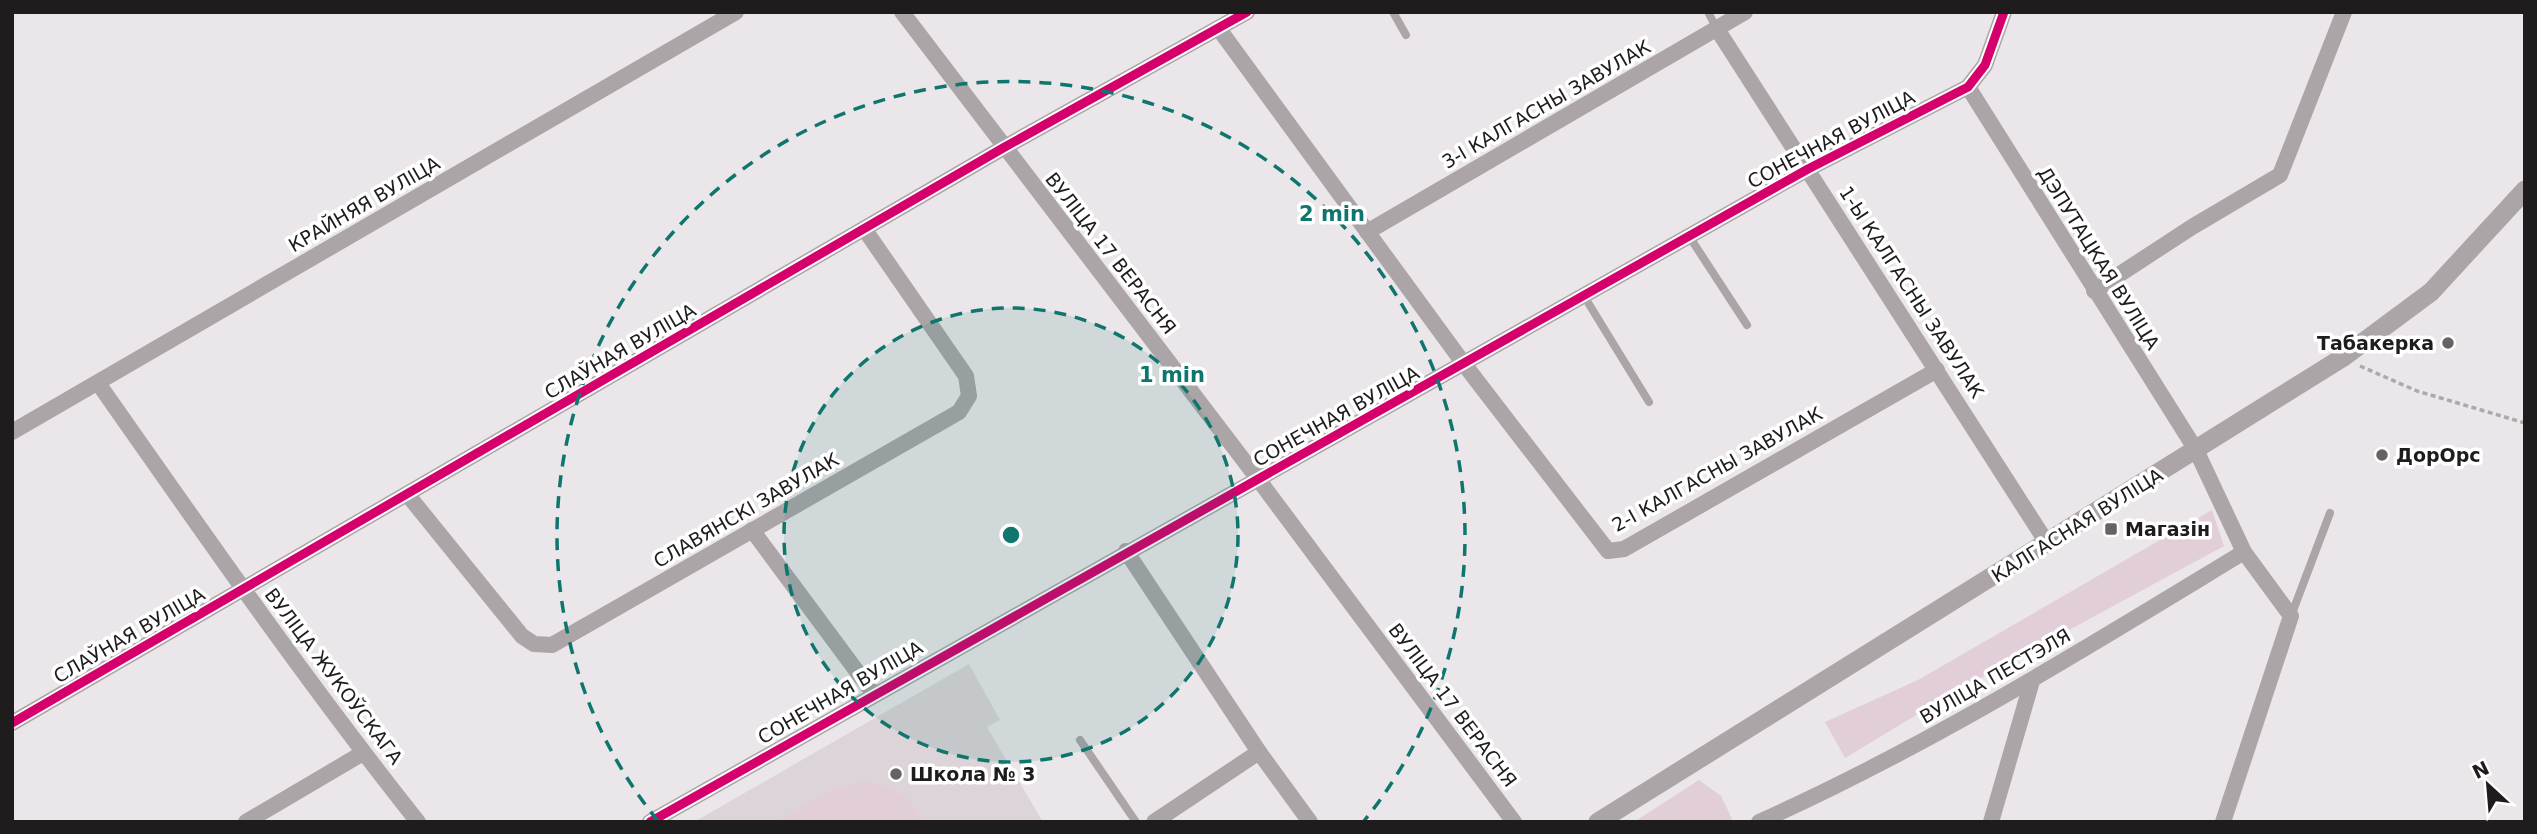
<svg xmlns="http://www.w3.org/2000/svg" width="2537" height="834" font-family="'DejaVu Sans',sans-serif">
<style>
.built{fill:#ddd4d9}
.green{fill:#e1ced8}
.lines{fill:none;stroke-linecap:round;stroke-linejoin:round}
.path{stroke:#ada9ab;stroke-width:3.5;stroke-dasharray:5 3.5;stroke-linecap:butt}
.service{stroke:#aba5a8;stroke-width:8}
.minor{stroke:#aba5a8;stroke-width:16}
.tertiary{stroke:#aba5a8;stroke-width:19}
.cycleway-casing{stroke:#fff;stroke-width:13}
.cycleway{stroke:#d6006c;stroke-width:9}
.ring{fill:none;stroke:#0f766e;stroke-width:3.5;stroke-dasharray:12 9}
.poi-dot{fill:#666364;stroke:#fff;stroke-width:2.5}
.labels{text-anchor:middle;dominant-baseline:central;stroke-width:7;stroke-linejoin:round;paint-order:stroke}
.street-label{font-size:19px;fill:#1e1c1d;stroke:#fff}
.poi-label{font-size:19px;font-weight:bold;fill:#1e1c1d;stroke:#fff;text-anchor:start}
.centre{fill:#0f766e;stroke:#fff;stroke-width:3.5}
.ring-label{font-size:21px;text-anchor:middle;font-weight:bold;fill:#0f766e;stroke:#fff;stroke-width:7;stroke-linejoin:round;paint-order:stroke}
</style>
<rect width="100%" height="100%" fill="#ebe6e9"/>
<polygon class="built" points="969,664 1000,720 987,727 1043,822 694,822"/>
<g class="green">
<polygon points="2212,510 2224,546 1951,694 1845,758 1825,722 1918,680"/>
<polygon points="1699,780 1721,796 1732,819 1727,822 1634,822"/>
<path d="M862,781c27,3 49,14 61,41h-146l52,-31z"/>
</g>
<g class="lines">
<polyline class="path" points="2360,366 2417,391 2525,423"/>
<g class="service">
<polyline points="1393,12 1406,35"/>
<polyline points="1708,12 1717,29"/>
<polyline points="1689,236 1747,325"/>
<polyline points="1584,296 1649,402"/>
<polyline points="2291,616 2330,513"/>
<polyline points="1080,740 1136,822"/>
</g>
<g class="minor">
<polyline points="902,12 1258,479 1514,822"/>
<polyline points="1219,29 1464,364 1608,551 1624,549 1937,370"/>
<polyline points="1717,29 2047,543"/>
<polyline points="1968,87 2196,450 2244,552 2291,616 2223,822"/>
<polyline points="1367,232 1745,12"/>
<polyline points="2094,291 2192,227 2280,175 2344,12"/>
<path d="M98,383c104,148 207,297 320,439"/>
<polyline points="12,432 736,12"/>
<polyline points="407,494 522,636 534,644 552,645 959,412 969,396 966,376 865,230"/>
<polyline points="752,530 873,693"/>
<polyline points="1126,551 1259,752 1310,822"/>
<polyline points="12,723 1003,148 1247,12"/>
<polyline points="246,822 363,753"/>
<polyline points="650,822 1808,169 1968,87 1985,65 2004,12"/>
<polyline points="1154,822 1259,752"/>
<path d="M1759,822c170,-76 327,-174 485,-270"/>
<polyline points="1991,822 2032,681"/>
</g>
<polyline class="tertiary" points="1598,822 2342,358 2431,292 2525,190"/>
<defs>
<g id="cycleway">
<polyline points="12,723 1003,148 1247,12"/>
<polyline points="650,822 1808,169 1968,87 1985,65 2004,12"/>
</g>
</defs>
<use href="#cycleway" class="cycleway-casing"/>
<use href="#cycleway" class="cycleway"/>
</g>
<circle cx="1011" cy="535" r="227" fill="#0f766e" fill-opacity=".12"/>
<g class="ring">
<circle cx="1011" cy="535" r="227"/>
<path d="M658 821A454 454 0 1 1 1364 821"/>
</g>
<g class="poi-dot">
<circle cx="2448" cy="343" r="7"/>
<circle cx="2382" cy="455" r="7"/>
<rect x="2104" y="522" width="14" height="14" rx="3.5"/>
<circle cx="896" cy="774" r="7"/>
</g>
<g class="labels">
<g class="street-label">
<text transform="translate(1546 104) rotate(-30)">3-І КАЛГАСНЫ ЗАВУЛАК</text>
<text transform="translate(1831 139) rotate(-28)">СОНЕЧНАЯ ВУЛІЦА</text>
<text transform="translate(364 204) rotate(-30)">КРАЙНЯЯ ВУЛІЦА</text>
<text transform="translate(1111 253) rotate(52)">ВУЛІЦА 17 ВЕРАСНЯ</text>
<text transform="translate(2099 258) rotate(58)">ДЭПУТАЦКАЯ ВУЛІЦА</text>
<text transform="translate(1912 292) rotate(57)">1-Ы КАЛГАСНЫ ЗАВУЛАК</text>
<text transform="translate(620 351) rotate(-30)">СЛАЎНАЯ ВУЛІЦА</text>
<text transform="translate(1336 416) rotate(-29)">СОНЕЧНАЯ ВУЛІЦА</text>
<text transform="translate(1717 469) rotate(-29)">2-І КАЛГАСНЫ ЗАВУЛАК</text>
<text transform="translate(746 510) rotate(-30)">СЛАВЯНСКІ ЗАВУЛАК</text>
<text transform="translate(2077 525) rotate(-32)">КАЛГАСНАЯ ВУЛІЦА</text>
<text transform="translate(129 635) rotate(-30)">СЛАЎНАЯ ВУЛІЦА</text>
<text transform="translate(334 676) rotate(53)">ВУЛІЦА ЖУКОЎСКАГА</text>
<text transform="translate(1995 676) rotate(-30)">ВУЛІЦА ПЕСТЭЛЯ</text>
<text transform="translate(840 692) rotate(-30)">СОНЕЧНАЯ ВУЛІЦА</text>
<text transform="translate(1453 705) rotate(53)">ВУЛІЦА 17 ВЕРАСНЯ</text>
</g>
<g class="poi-label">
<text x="2434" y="343" text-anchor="end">Табакерка</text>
<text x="2396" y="455">ДорОрс</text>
<text x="2125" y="529">Магазін</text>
<text x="910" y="774">Школа № 3</text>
</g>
</g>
<circle cx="1011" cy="535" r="10" class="centre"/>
<g class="ring-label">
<text x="1332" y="221">2 min</text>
<text x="1172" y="382">1 min</text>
</g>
<rect width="2537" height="834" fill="none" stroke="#1e1c1d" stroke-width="28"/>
<g transform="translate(2488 785) rotate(334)" stroke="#ffffff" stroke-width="5" paint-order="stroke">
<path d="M0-5L12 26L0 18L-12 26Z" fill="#1e1c1d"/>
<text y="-10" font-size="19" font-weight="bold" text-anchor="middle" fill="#1e1c1d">N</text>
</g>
</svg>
